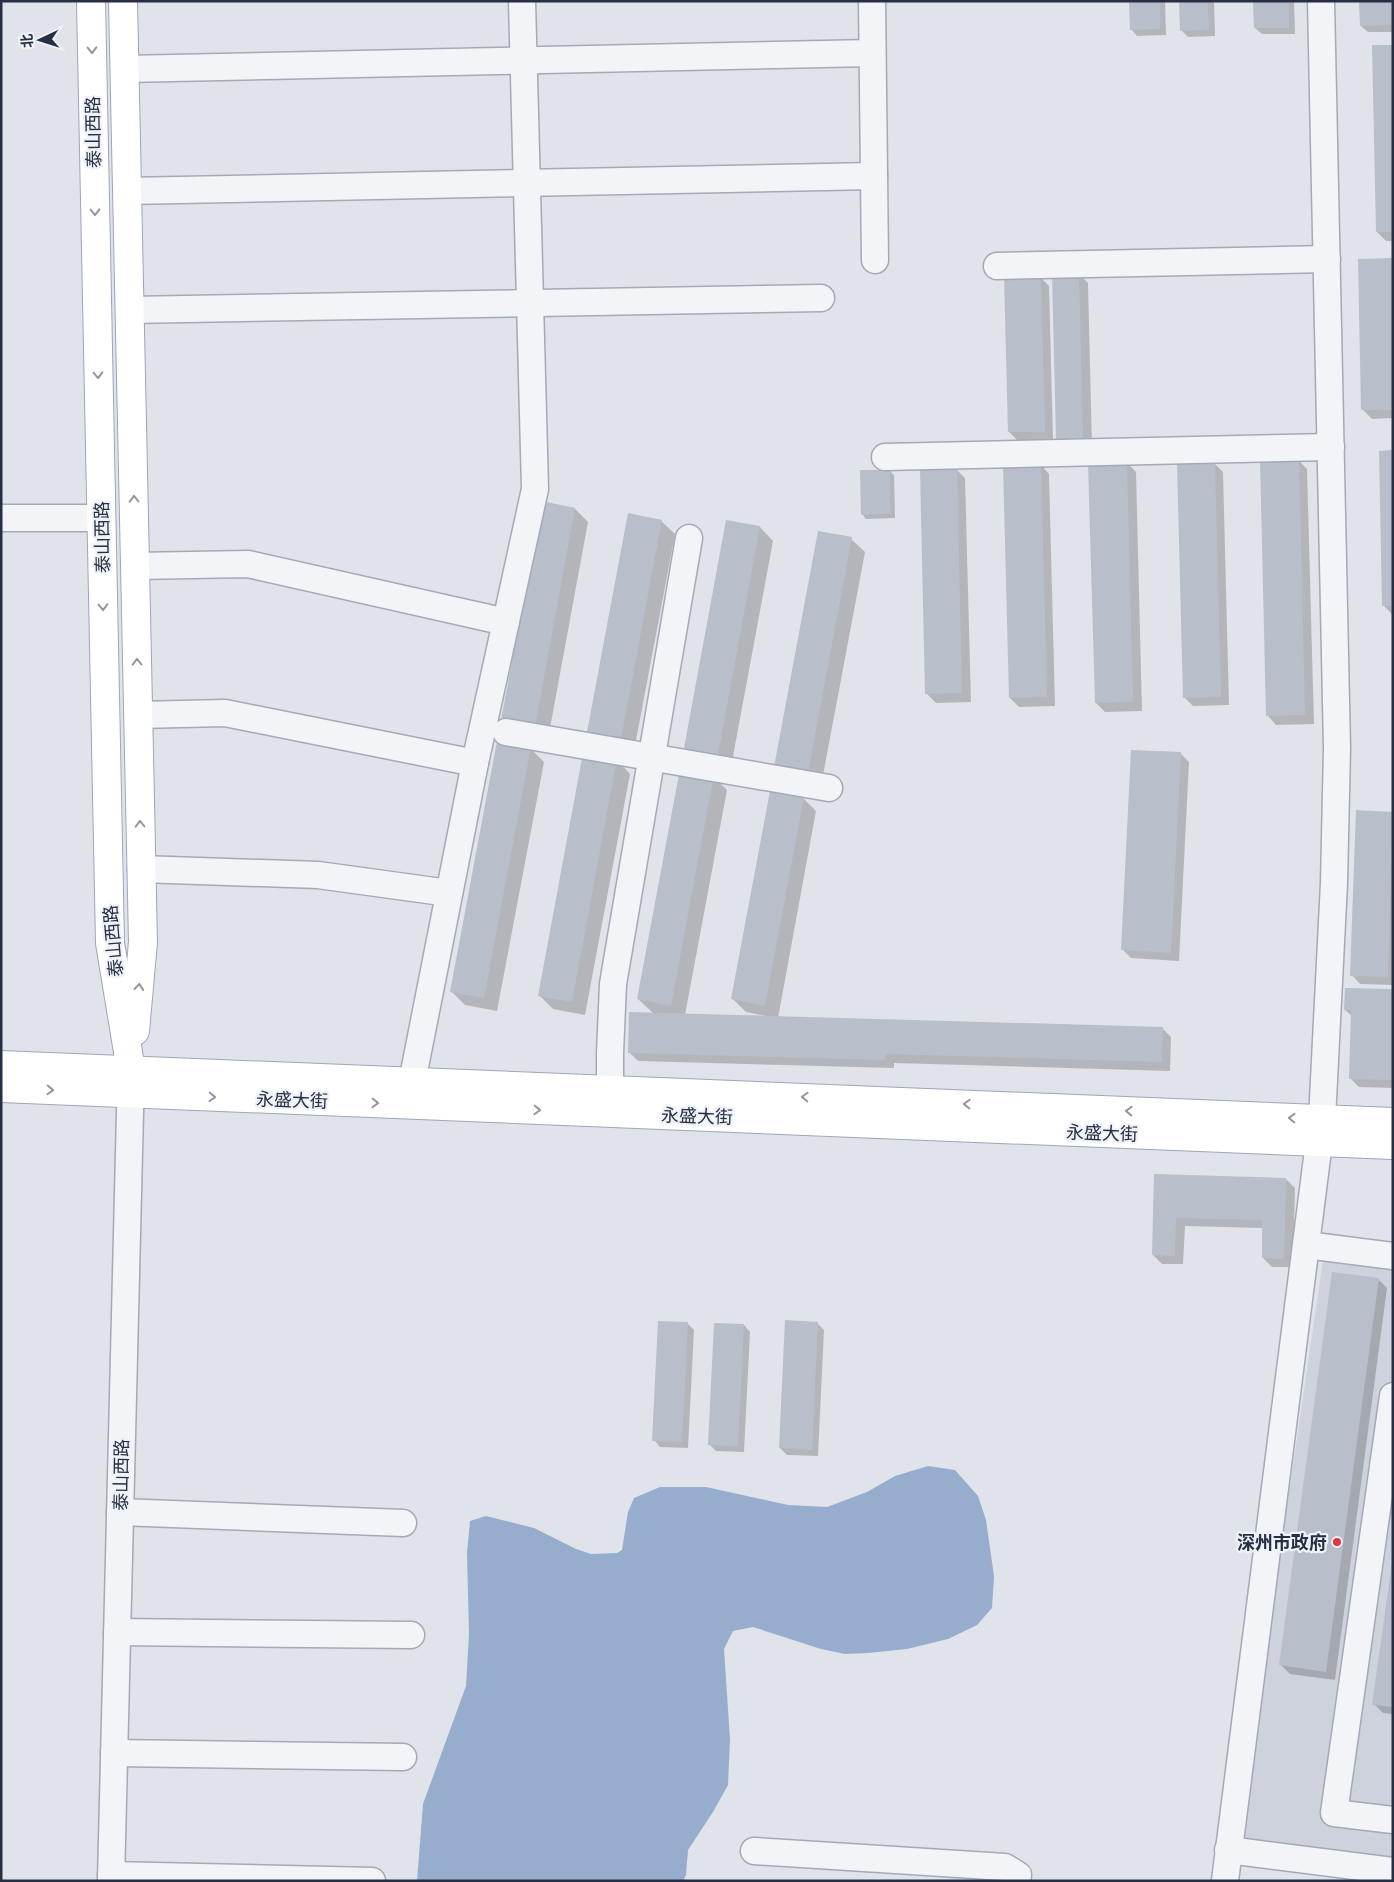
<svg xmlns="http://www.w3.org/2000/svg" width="1394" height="1882" font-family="'Asap Condensed','Noto Sans SC',sans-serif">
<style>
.built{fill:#cdd2dd}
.water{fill:#97adce}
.shadow{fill:#0003}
.building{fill:#b9becb}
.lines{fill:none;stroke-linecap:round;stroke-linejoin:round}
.minor-casing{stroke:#a4a9b5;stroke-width:29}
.major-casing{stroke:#9da6b7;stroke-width:30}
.minor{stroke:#f3f4f8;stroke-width:26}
.major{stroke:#fff;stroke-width:28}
.oneway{stroke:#9297a1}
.poi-dot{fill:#dd3743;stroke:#eff2f7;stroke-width:2}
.labels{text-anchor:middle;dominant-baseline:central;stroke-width:4.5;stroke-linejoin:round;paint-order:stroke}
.street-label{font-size:18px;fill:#262f43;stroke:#eff2f7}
.poi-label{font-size:18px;font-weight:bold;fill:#262f43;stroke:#eff2f7;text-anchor:end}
</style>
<rect width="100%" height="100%" fill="#e0e3ea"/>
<polygon class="built" points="1327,1233 1393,1242 1393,1863 1238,1842"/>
<polygon class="water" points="928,1466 955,1470 978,1496 986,1520 994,1576 992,1608 977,1625 948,1639 907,1649 868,1653 845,1654 821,1649 753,1627 733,1631 724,1649 730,1739 728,1785 713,1812 688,1850 686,1875 683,1881 417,1881 423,1804 466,1686 469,1634 467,1553 470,1521 486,1516 534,1528 576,1549 591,1554 617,1553 622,1550 628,1512 634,1498 660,1487 706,1487 788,1505 827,1507 867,1492 895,1476"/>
<g class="shadow">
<polygon points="1130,1 1165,1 1166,35 1137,36 1131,29"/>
<polygon points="1181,1 1214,1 1215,36 1188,37 1181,30"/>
<polygon points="1255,1 1294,1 1295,34 1262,34 1255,28"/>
<polygon points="1393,1 1393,32 1368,32 1361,26"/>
<polygon points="1393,46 1393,241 1386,241 1377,232"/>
<polygon points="1392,260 1393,418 1372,419 1363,410"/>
<polygon points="1079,274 1088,283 1092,447 1066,448 1057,439"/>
<polygon points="1040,277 1049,286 1053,440 1018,441 1009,432"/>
<polygon points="1393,452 1393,614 1392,614 1383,605"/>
<polygon points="1298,460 1307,469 1314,724 1276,725 1268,716"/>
<polygon points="1127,463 1136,472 1142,711 1105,712 1096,703"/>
<polygon points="1214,463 1223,472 1229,705 1193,706 1184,697"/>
<polygon points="1041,465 1049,474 1055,706 1019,707 1010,698"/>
<polygon points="956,469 965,478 971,702 936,703 927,694"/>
<polygon points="890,471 894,475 895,518 866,519 862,514"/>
<polygon points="543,503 575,509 588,522 548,739 516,733"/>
<polygon points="661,521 675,534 634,751 602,745 589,732"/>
<polygon points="727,521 760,527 773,541 731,767 699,761 685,748"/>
<polygon points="851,539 865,552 821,786 789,780"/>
<polygon points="530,748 544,762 497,1011 465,1005 452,992"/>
<polygon points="1180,753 1189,762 1179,961 1131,958 1123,950"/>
<polygon points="617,760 630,774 585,1015 553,1009 540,996"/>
<polygon points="713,776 727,790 685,1015 765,1016 746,1012 733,999 803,798 816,811 778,1018 1162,1028 1171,1037 1170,1071 894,1063 894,1068 638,1061 629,1052 654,1014 638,999"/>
<polygon points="1393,813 1393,985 1360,984 1352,975"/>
<polygon points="1393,990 1393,1088 1359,1087 1350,1078 1352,1016 1345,1010"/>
<polygon points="1155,1175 1286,1179 1295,1188 1293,1267 1272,1267 1263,1258 1263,1228 1185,1226 1183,1264 1162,1264 1153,1255"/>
<polygon points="1378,1279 1387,1288 1335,1680 1290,1674 1281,1665"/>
<polygon points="687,1323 694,1330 688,1448 660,1447 654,1440"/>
<polygon points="817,1323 824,1330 818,1456 787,1455 780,1448"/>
<polygon points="744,1325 750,1332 744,1452 716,1451 709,1444"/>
<polygon points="1393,1564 1393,1714 1383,1713 1374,1704"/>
</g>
<g class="building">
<polygon points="1129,1 1160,1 1160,29 1130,30"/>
<polygon points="1179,1 1208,1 1209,30 1180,31"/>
<polygon points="1253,1 1289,1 1289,28 1254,28"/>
<polygon points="1359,1 1393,1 1393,25 1360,26"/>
<polygon points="1372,45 1393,45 1393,232 1376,232"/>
<polygon points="1392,258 1393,410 1361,410 1358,259"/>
<polygon points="1052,273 1079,273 1083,439 1056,439"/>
<polygon points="1041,275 1045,432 1008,432 1004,276"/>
<polygon points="1393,450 1393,606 1382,606 1379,451"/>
<polygon points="1299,459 1305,715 1266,716 1260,460"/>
<polygon points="1127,462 1133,702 1095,703 1088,463"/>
<polygon points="1215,462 1221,697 1183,698 1177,463"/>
<polygon points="1041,464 1047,697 1009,698 1003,465"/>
<polygon points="957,467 962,693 925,694 920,468"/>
<polygon points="860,470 890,470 891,514 861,515"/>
<polygon points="542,501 575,508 535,727 501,720"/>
<polygon points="628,513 662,520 621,739 587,732"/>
<polygon points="726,520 760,526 718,755 684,748"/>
<polygon points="818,531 852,537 808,773 774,767"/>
<polygon points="497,741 531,747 484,998 450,992"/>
<polygon points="1131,750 1181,752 1171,953 1121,950"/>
<polygon points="583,753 617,759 572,1002 538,996"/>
<polygon points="680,769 714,775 671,1006 637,999"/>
<polygon points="770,791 804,797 765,1006 731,999"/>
<polygon points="1356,810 1393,812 1388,977 1350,976"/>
<polygon points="1345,988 1393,989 1393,1080 1349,1079 1351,1010 1344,1010"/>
<polygon points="629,1012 1163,1027 1162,1062 886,1054 885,1060 628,1053"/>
<polygon points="1154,1174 1286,1178 1284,1259 1262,1258 1262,1220 1176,1218 1175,1256 1152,1255"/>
<polygon points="1332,1272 1379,1278 1326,1672 1279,1665"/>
<polygon points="785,1320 818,1322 812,1450 779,1448"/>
<polygon points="658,1321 688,1322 682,1442 652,1441"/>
<polygon points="714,1323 744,1324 738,1446 708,1445"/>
<polygon points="1392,1563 1393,1563 1393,1707 1372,1705"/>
</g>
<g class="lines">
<defs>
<g id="minor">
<polyline points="872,1 875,260"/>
<polyline points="1321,1 1337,748 1334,883 1322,1119"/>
<polyline points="125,69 872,53"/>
<polyline points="127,191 874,176"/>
<polyline points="997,266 1327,259"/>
<polyline points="130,310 821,298"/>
<polyline points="885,457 1331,447"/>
<polyline points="1,518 101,518"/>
<polyline points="135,566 248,564 506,622"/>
<polyline points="138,715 225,713 475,763"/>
<polyline points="506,732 829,788"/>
<polyline points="141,869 318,875 449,893"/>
<polyline points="412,1082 475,763 535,489 522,1"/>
<polyline points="610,1089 610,1053 613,984 689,538"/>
<polyline points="1306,1245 1393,1256"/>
<polyline points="1393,1396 1334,1813 1393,1820"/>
<polyline points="120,1512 403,1523"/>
<polyline points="117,1632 411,1635"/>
<polyline points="114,1753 403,1757"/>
<polyline points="1228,1850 1393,1871"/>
<polyline points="754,1851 1005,1867 1018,1875 1017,1881"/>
<polyline points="111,1875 372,1881"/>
<polyline points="111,1881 131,1072"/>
<polyline points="1225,1881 1319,1142"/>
</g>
<g id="major">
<polyline points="91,1 110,943 131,1070"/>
<polyline points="123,1 143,942 135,1031"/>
<polyline points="1,1065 1393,1122"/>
<polyline points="1,1088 1393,1145"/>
</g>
</defs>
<use href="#minor" class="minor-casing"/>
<use href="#major" class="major-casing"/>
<use href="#minor" class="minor"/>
<use href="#major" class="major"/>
</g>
<defs><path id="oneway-chevron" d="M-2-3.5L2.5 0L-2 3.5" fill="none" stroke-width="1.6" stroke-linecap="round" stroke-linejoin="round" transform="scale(1.25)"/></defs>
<g class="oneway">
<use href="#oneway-chevron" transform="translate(92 50) rotate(89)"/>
<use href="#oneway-chevron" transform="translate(95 212) rotate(89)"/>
<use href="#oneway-chevron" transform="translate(98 375) rotate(89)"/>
<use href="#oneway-chevron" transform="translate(134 499) rotate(-91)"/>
<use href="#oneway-chevron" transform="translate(103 607) rotate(89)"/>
<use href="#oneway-chevron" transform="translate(137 662) rotate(-91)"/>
<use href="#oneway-chevron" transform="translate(140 824) rotate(-91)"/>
<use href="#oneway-chevron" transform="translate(139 987) rotate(-85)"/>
<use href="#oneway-chevron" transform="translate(50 1090) rotate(2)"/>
<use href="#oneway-chevron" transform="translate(212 1097) rotate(2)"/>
<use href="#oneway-chevron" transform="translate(805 1097) rotate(-178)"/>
<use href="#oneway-chevron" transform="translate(375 1103) rotate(2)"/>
<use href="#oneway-chevron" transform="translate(967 1104) rotate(-178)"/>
<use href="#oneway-chevron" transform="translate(537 1110) rotate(2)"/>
<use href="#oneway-chevron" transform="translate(1129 1111) rotate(-178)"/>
<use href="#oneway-chevron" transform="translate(1292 1118) rotate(-178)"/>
</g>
<circle class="poi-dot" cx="1337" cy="1542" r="5"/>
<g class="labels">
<g class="street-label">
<text transform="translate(93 132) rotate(-91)">泰山西路</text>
<text transform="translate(102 537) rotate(-91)">泰山西路</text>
<text transform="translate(113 941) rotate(-95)">泰山西路</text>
<text transform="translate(292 1100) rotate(2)">永盛大街</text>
<text transform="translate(697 1116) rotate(2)">永盛大街</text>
<text transform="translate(1102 1133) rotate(2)">永盛大街</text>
<text transform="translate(121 1475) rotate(-89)">泰山西路</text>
</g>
<g class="poi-label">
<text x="1327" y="1542">深州市政府</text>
</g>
</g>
<rect width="1394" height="1882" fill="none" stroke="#262f43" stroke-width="5"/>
<g transform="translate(40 40) rotate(266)" stroke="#eff2f7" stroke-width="4" paint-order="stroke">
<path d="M0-4L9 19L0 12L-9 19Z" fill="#262f43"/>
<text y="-8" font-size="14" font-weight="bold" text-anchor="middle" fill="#262f43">北</text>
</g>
</svg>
